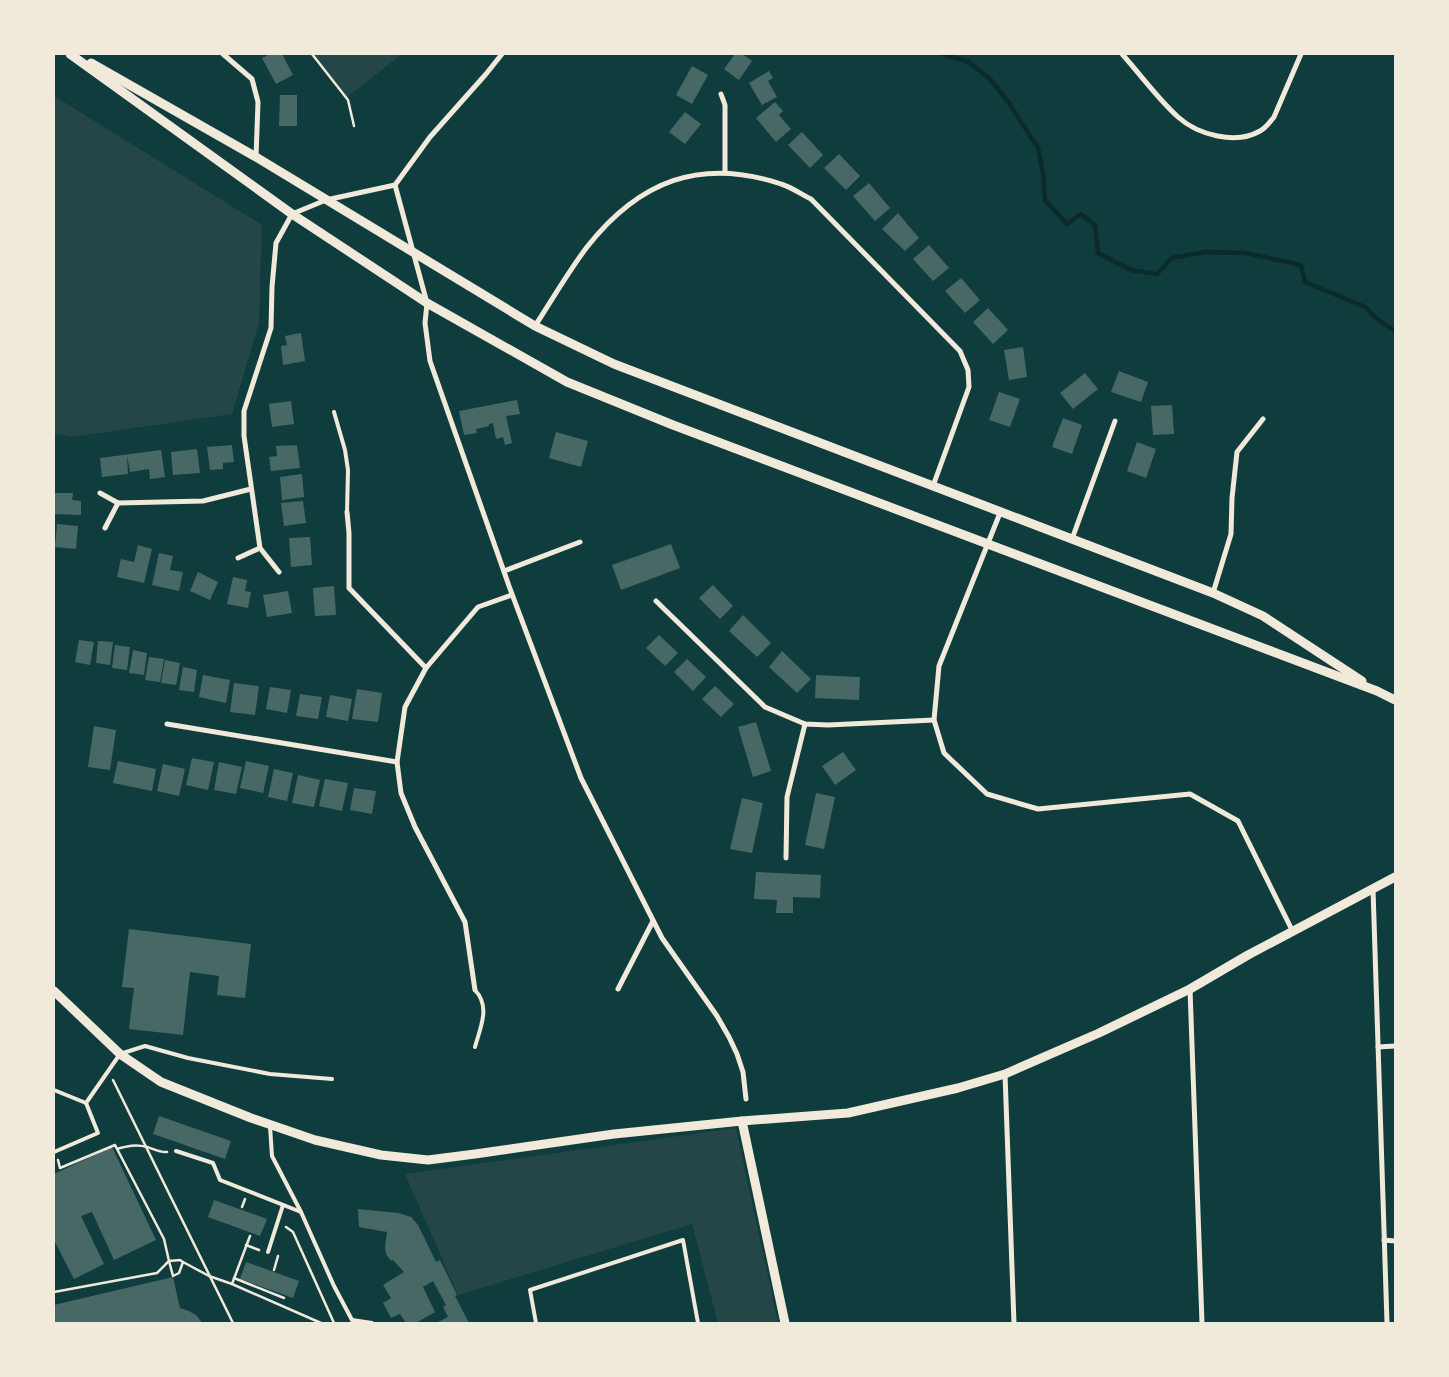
<svg xmlns="http://www.w3.org/2000/svg" width="1449" height="1377" viewBox="0 0 1449 1377" font-family="Cabin,sans-serif">
  <style>
    .green { fill: #244646 }
    .lines { fill: none; stroke-linecap: round; stroke-linejoin: round }
    .stream { stroke: #0a2a2b; stroke-width: 4.5 }
    .building { fill: #486865 }
    .path { stroke: #f1e9da; stroke-width: 2.5 }
    .service { stroke: #f1e9da; stroke-width: 4 }
    .minor { stroke: #f1e9da; stroke-width: 5 }
    .tertiary { stroke: #f1e9da; stroke-width: 9 }
  </style>
  <rect width="100%" height="100%" fill="#0f3d3e"/>
  <g class="green">
    <polygon points="314,54 402,54 347,97"/>
    <polygon points="54,96 262,225 259,323 232,414 72,437 54,434"/>
    <polygon points="736,1128 778,1323 718,1323 692,1224 458,1295 405,1174"/>
  </g>
  <g class="lines">
    <polyline class="stream" points="943,54 969,62 991,80 1009,103 1038,148 1043,174 1045,200 1067,224 1081,214 1095,225 1098,253 1131,270 1157,274 1172,258 1206,252 1245,253 1301,265 1305,282 1365,307 1377,319 1395,331"/>
  </g>
  <g class="building">
    <polygon points="270,54 282,54 293,75 276,84 262,58"/>
    <polygon points="735,54 742,54 752,61 739,80 724,69"/>
    <polygon points="692,66 708,75 692,104 676,95"/>
    <polygon points="769,71 773,78 768,81 777,97 762,105 749,83"/>
    <polygon points="280,95 297,95 297,126 279,126"/>
    <polygon points="775,102 783,111 779,115 791,129 776,142 756,118"/>
    <polygon points="685,112 701,124 685,144 669,132"/>
    <polygon points="802,132 823,155 810,168 788,145"/>
    <polygon points="839,154 860,176 846,190 824,168"/>
    <polygon points="869,183 890,208 875,221 853,196"/>
    <polygon points="898,213 919,238 905,251 882,229"/>
    <polygon points="929,245 949,268 933,281 913,259"/>
    <polygon points="961,278 980,300 965,313 945,291"/>
    <polygon points="988,308 1008,330 993,344 973,322"/>
    <polygon points="301,333 305,361 283,365 281,346 287,345 285,336"/>
    <polygon points="1023,347 1027,377 1009,380 1004,350"/>
    <polygon points="1119,371 1148,382 1141,402 1111,392"/>
    <polygon points="1085,373 1098,389 1073,409 1060,393"/>
    <polygon points="999,392 1020,399 1010,427 989,420"/>
    <polygon points="517,400 520,414 506,416 512,443 505,445 503,437 496,439 493,423 489,424 489,426 476,429 477,433 464,435 459,411"/>
    <polygon points="291,401 294,424 272,427 269,404"/>
    <polygon points="1172,405 1174,434 1153,435 1151,406"/>
    <polygon points="1063,418 1082,425 1072,454 1052,447"/>
    <polygon points="556,432 588,441 581,467 549,458"/>
    <polygon points="1137,442 1156,449 1146,478 1127,471"/>
    <polygon points="232,445 234,462 223,463 223,469 210,470 207,447"/>
    <polygon points="297,445 300,468 271,471 269,457 277,456 276,446"/>
    <polygon points="197,449 200,473 173,475 171,452"/>
    <polygon points="161,450 165,477 150,479 149,469 130,472 127,455 128,474 102,477 100,458"/>
    <polygon points="302,474 304,497 282,500 280,477"/>
    <polygon points="54,493 73,493 72,500 81,501 81,515 54,514"/>
    <polygon points="303,501 306,523 284,526 281,503"/>
    <polygon points="57,524 78,526 76,549 55,547"/>
    <polygon points="310,537 312,565 291,567 289,538"/>
    <polygon points="671,544 680,568 621,590 612,565"/>
    <polygon points="138,545 152,549 144,583 117,577 121,559 134,562"/>
    <polygon points="159,553 173,556 170,570 183,572 179,591 152,585"/>
    <polygon points="198,572 218,582 210,600 190,591"/>
    <polygon points="233,577 247,580 245,591 251,592 248,608 227,604"/>
    <polygon points="713,585 733,606 720,619 699,598"/>
    <polygon points="334,586 336,615 315,616 313,588"/>
    <polygon points="288,591 292,613 267,617 263,595"/>
    <polygon points="743,615 771,643 757,657 729,631"/>
    <polygon points="659,635 678,653 665,666 646,648"/>
    <polygon points="79,640 94,642 90,665 75,662"/>
    <polygon points="98,641 113,642 110,665 96,663"/>
    <polygon points="115,645 130,647 127,670 112,668"/>
    <polygon points="133,650 147,653 144,675 129,673"/>
    <polygon points="782,651 811,679 797,693 769,667"/>
    <polygon points="149,657 164,659 160,682 145,680"/>
    <polygon points="687,659 706,677 693,691 674,672"/>
    <polygon points="165,660 180,663 176,685 161,683"/>
    <polygon points="183,667 197,670 194,692 179,690"/>
    <polygon points="203,675 230,680 226,703 199,697"/>
    <polygon points="816,675 860,677 859,700 815,698"/>
    <polygon points="234,683 259,686 255,715 230,712"/>
    <polygon points="715,686 734,704 721,717 702,699"/>
    <polygon points="270,687 291,690 287,713 266,709"/>
    <polygon points="357,689 382,693 378,722 352,719"/>
    <polygon points="300,694 322,697 318,719 296,716"/>
    <polygon points="330,695 352,699 348,721 326,717"/>
    <polygon points="756,722 771,771 753,777 738,727"/>
    <polygon points="94,726 116,730 110,770 88,767"/>
    <polygon points="843,752 856,770 835,785 822,766"/>
    <polygon points="192,758 214,762 208,790 186,785"/>
    <polygon points="118,761 156,769 152,791 113,783"/>
    <polygon points="246,761 269,766 263,793 240,788"/>
    <polygon points="219,762 242,767 236,794 214,790"/>
    <polygon points="163,764 185,769 179,796 157,791"/>
    <polygon points="274,769 293,773 287,801 268,797"/>
    <polygon points="298,775 320,780 314,807 292,803"/>
    <polygon points="325,779 348,783 342,811 319,806"/>
    <polygon points="354,788 376,791 372,814 350,810"/>
    <polygon points="816,793 835,797 824,849 805,845"/>
    <polygon points="742,798 763,803 752,853 730,849"/>
    <polygon points="756,872 821,875 820,898 793,897 793,913 776,913 777,900 754,899"/>
    <polygon points="129,929 251,944 245,998 217,995 219,976 190,972 183,1035 129,1029 134,988 122,987"/>
    <polygon points="159,1116 231,1141 225,1159 153,1134"/>
    <polygon points="112,1147 156,1240 114,1260 92,1212 81,1216 104,1264 74,1279 54,1240 54,1174"/>
    <polygon points="214,1200 267,1219 260,1236 208,1217"/>
    <polygon points="358,1209 398,1213 411,1217 418,1225 436,1262 440,1260 457,1295 455,1296 469,1323 436,1323 448,1317 443,1307 446,1305 433,1281 423,1287 435,1312 416,1323 406,1323 400,1314 391,1318 383,1303 391,1298 383,1285 404,1272 393,1260 391,1261 386,1254 385,1247 387,1232 359,1227"/>
    <polygon points="246,1262 299,1281 293,1298 240,1279"/>
    <polygon points="173,1277 180,1308 189,1311 197,1316 202,1323 54,1323 54,1305"/>
  </g>
  <g class="lines">
    <g class="path">
      <polyline points="312,54 348,100 354,126"/>
      <polyline points="113,1080 233,1323"/>
      <path d="M117,1149c10,-3 19,-5 30,-2 7,2 13,6 20,5"/>
      <polyline points="242,1207 245,1199"/>
      <polyline points="286,1227 293,1232 334,1323"/>
      <polyline points="246,1245 259,1250"/>
      <polyline points="183,1262 179,1273 173,1276 169,1261 180,1260 183,1262 209,1276 232,1284 321,1323"/>
      <polyline points="274,1270 278,1256"/>
      <polyline points="234,1278 284,1298"/>
      <polyline points="232,1284 250,1236"/>
      <polyline points="54,1292 157,1273 169,1261 164,1239 115,1145 60,1168 58,1160"/>
    </g>
    <g class="service">
      <polyline points="334,412 345,450 348,470 347,512"/>
      <path d="M475,1047c5,-19 16,-40 0,-57"/>
      <polyline points="54,1090 86,1103 120,1054 145,1046 188,1058 270,1074 332,1079"/>
      <polyline points="270,1126 272,1156 301,1212 334,1286 352,1320"/>
      <polyline points="176,1151 213,1163 220,1180 301,1212"/>
      <polyline points="54,1152 98,1133 86,1103"/>
      <polyline points="268,1252 283,1205"/>
      <polyline points="352,1320 372,1323"/>
      <polyline points="536,1323 530,1290 683,1240 698,1323"/>
    </g>
    <g class="minor">
      <polyline points="223,54 252,79 258,102 256,157"/>
      <path d="M1122,54c18,20 36,45 56,63 20,18 58,28 82,14 6,-3 10,-9 14,-14l27,-63"/>
      <polyline points="721,94 725,105 725,172"/>
      <polyline points="395,185 427,303 425,323 430,361 509,586 581,778 662,938 717,1016 729,1037 737,1054 743,1072 746,1099"/>
      <path d="M535,326c17,-26 33,-54 52,-79 52,-66 113,-90 194,-63 10,3 20,10 30,15l149,152 8,19 1,17 -36,99"/>
      <polyline points="100,493 118,503"/>
      <polyline points="347,512 349,533 349,588 426,668"/>
      <polyline points="1000,513 939,666 934,720 944,753 987,794 1038,809 1190,794 1238,821 1293,932"/>
      <polyline points="105,528 118,503 203,501 251,489"/>
      <polyline points="1072,539 1115,421"/>
      <polyline points="238,558 260,548"/>
      <polyline points="504,571 580,542"/>
      <polyline points="279,572 260,548 244,436 244,411 271,328 272,287 276,243 292,214 326,200 395,185 430,137 486,74 502,54"/>
      <polyline points="1213,593 1231,534 1232,498 1237,452 1263,419"/>
      <polyline points="656,601 765,707 805,724 828,725 934,720"/>
      <polyline points="167,724 397,762"/>
      <polyline points="786,858 787,797 805,724"/>
      <polyline points="1373,889 1387,1323"/>
      <polyline points="618,989 653,921"/>
      <polyline points="1190,989 1202,1323"/>
      <polyline points="475,990 465,922 415,827 401,793 397,762 405,707 426,668 478,607 512,595"/>
      <polyline points="1378,1047 1395,1046"/>
      <polyline points="1005,1074 1014,1323"/>
      <polyline points="1384,1240 1395,1241"/>
    </g>
    <g class="tertiary">
      <polyline points="70,54 292,214 427,303 567,382 673,425 1377,691 1395,700"/>
      <polyline points="91,63 256,157 535,326 614,364 1213,593 1263,616 1362,681"/>
      <polyline points="54,991 120,1054 161,1082 251,1118 315,1140 381,1155 428,1160 475,1154 614,1134 742,1121 848,1113 958,1088 1005,1074 1099,1033 1190,989 1248,955 1395,877"/>
      <polyline points="742,1121 785,1323"/>
    </g>
  </g>
  <rect width="1449" height="1377" fill="none" stroke="#f1e9da" stroke-width="110"/>
</svg>
